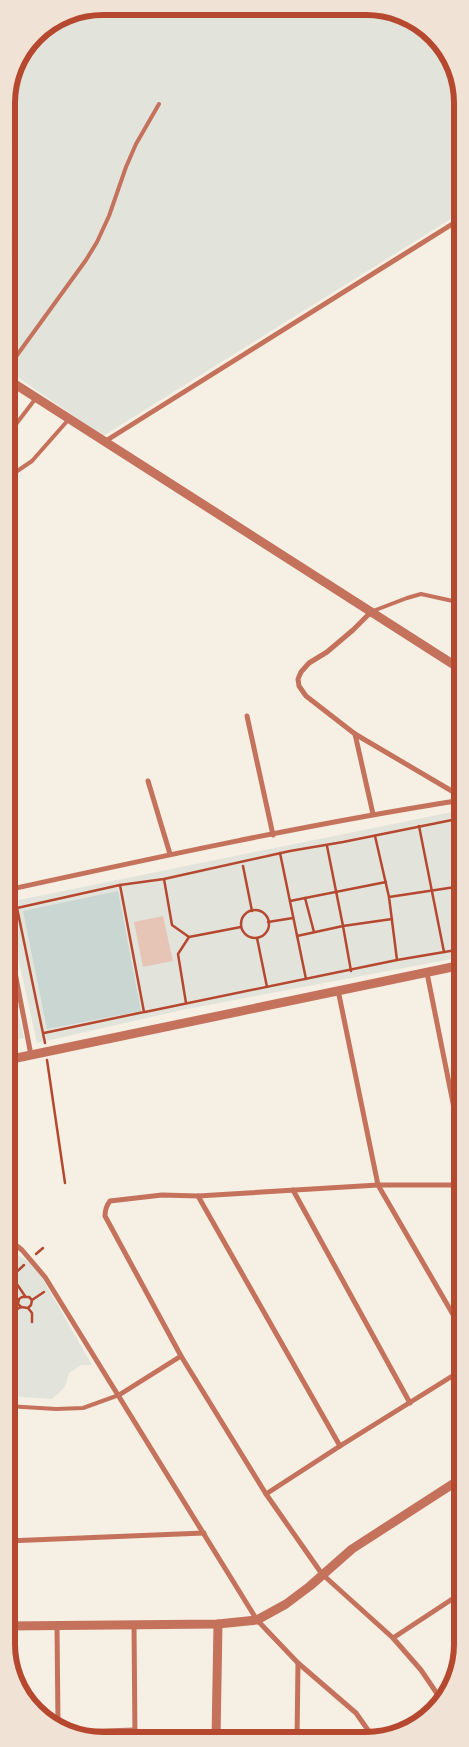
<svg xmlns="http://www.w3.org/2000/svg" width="469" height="1747" viewBox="0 0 469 1747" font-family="Mulish,sans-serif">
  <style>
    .green { fill: #e2e4dc }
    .water { fill: #c9d6d2 }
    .building { fill: #e6c5b7 }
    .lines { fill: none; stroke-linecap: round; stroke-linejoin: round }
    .path { stroke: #b5482f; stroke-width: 2.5 }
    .service { stroke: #c5725c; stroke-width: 4 }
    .minor { stroke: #c5725c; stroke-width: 5 }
    .tertiary { stroke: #c5725c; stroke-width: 9 }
    .rim { fill: none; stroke: #b5482f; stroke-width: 6 }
  </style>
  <rect width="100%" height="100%" fill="#f6efe4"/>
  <g class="green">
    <polygon points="103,6 385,8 439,39 462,90 462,212 103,436 7,370 6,97 35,34 66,13"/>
    <polygon points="462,810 462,957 182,1010 37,1043 7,908 14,901"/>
    <polygon points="7,968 24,1038 7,1042"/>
    <polygon points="7,1248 36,1267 92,1365 81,1365 69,1373 65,1387 52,1399 7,1396"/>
  </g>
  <polygon class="water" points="118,891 141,1011 47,1029 23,911"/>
  <g class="building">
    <polygon points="163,916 173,961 143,967 134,922"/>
    <polygon points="7,1248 17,1255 7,1268"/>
  </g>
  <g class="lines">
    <g class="path">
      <polyline points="419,826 444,952"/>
      <polyline points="375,836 389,897"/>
      <polyline points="280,853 306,979"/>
      <polyline points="243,866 252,911"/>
      <polyline points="164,879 172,925 189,937 241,927"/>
      <polyline points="120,885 164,879 290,851 343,842 462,818"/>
      <polyline points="11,897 17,908 45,1043"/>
      <polyline points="305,898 314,932"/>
      <polyline points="290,901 386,882"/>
      <polyline points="17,908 120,885 144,1012 44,1033"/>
      <circle cx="255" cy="924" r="14"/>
      <polyline points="268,922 293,918"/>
      <polyline points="297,936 343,926 327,846"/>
      <polyline points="257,938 267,987"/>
      <polyline points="397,960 389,897 462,886"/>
      <polyline points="351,971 343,926 392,919"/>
      <polyline points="186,1003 178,954 189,937"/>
      <polyline points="145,1012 397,960 462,949"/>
      <polyline points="47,1060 65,1183"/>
      <polyline points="36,1254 43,1248"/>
      <polyline points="12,1277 25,1296"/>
      <polyline points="7,1281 24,1265"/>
      <polyline points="21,1307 18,1304 19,1299 22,1297 29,1297 32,1300"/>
      <polyline points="28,1308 32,1313 32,1322"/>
      <polyline points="7,1315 21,1307 28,1308 31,1305 32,1300 44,1292"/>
    </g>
    <g class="service">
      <polyline points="7,369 86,260 97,242 109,216 126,167 136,144 159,104"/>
      <polyline points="7,436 36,398"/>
      <polyline points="7,478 32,461 69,419"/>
      <polyline points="373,611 407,598 421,594 462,603"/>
      <polyline points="7,1406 56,1409 83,1408 119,1395"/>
    </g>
    <g class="minor">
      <polyline points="104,442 462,218"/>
      <polyline points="371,612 353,630 327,652 309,663 301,672 298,679 299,686 306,696 355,734 462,797"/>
      <polyline points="247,716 273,835"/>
      <polyline points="355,734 373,814"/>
      <polyline points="148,781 170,854"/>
      <path d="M7,890c151,-33 302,-66 455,-90"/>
      <polyline points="7,931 31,1055"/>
      <polyline points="427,973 462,1148"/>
      <polyline points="338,990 378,1185 462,1330"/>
      <polyline points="293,1190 410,1403"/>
      <polyline points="198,1196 340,1446"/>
      <polyline points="7,1238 22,1250 45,1277 257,1620 298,1663 356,1713 375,1740"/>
      <polyline points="119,1395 181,1356"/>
      <polyline points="266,1494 340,1446 462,1370"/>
      <polyline points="7,1541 204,1533"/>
      <polyline points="134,1625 135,1739"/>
      <polyline points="57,1626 58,1724"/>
      <polyline points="393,1638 463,1592"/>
      <path d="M442,1701l-21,-31 -28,-32 -71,-64 -56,-80 -85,-138 -76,-140c0,-6 1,-10 5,-15l52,-6 36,1 180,-11h84"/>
      <polyline points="71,1732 135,1730"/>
      <polyline points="297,1740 298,1663"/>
    </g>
    <g class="tertiary">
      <polyline points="7,379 462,670"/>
      <polyline points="7,1060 462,965"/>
      <polyline points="7,1626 218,1624 257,1620 286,1604 310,1586 352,1549 462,1478"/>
      <polyline points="216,1739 218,1624"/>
    </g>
  </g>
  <path d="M0 0H469V1747H0ZM103 15H366A88 88 0 0 1 454 103V1644A88 88 0 0 1 366 1732H103A88 88 0 0 1 15 1644V103A88 88 0 0 1 103 15Z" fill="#f1e2d6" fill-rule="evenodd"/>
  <path class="rim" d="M103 15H366A88 88 0 0 1 454 103V1644A88 88 0 0 1 366 1732H103A88 88 0 0 1 15 1644V103A88 88 0 0 1 103 15Z"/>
</svg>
